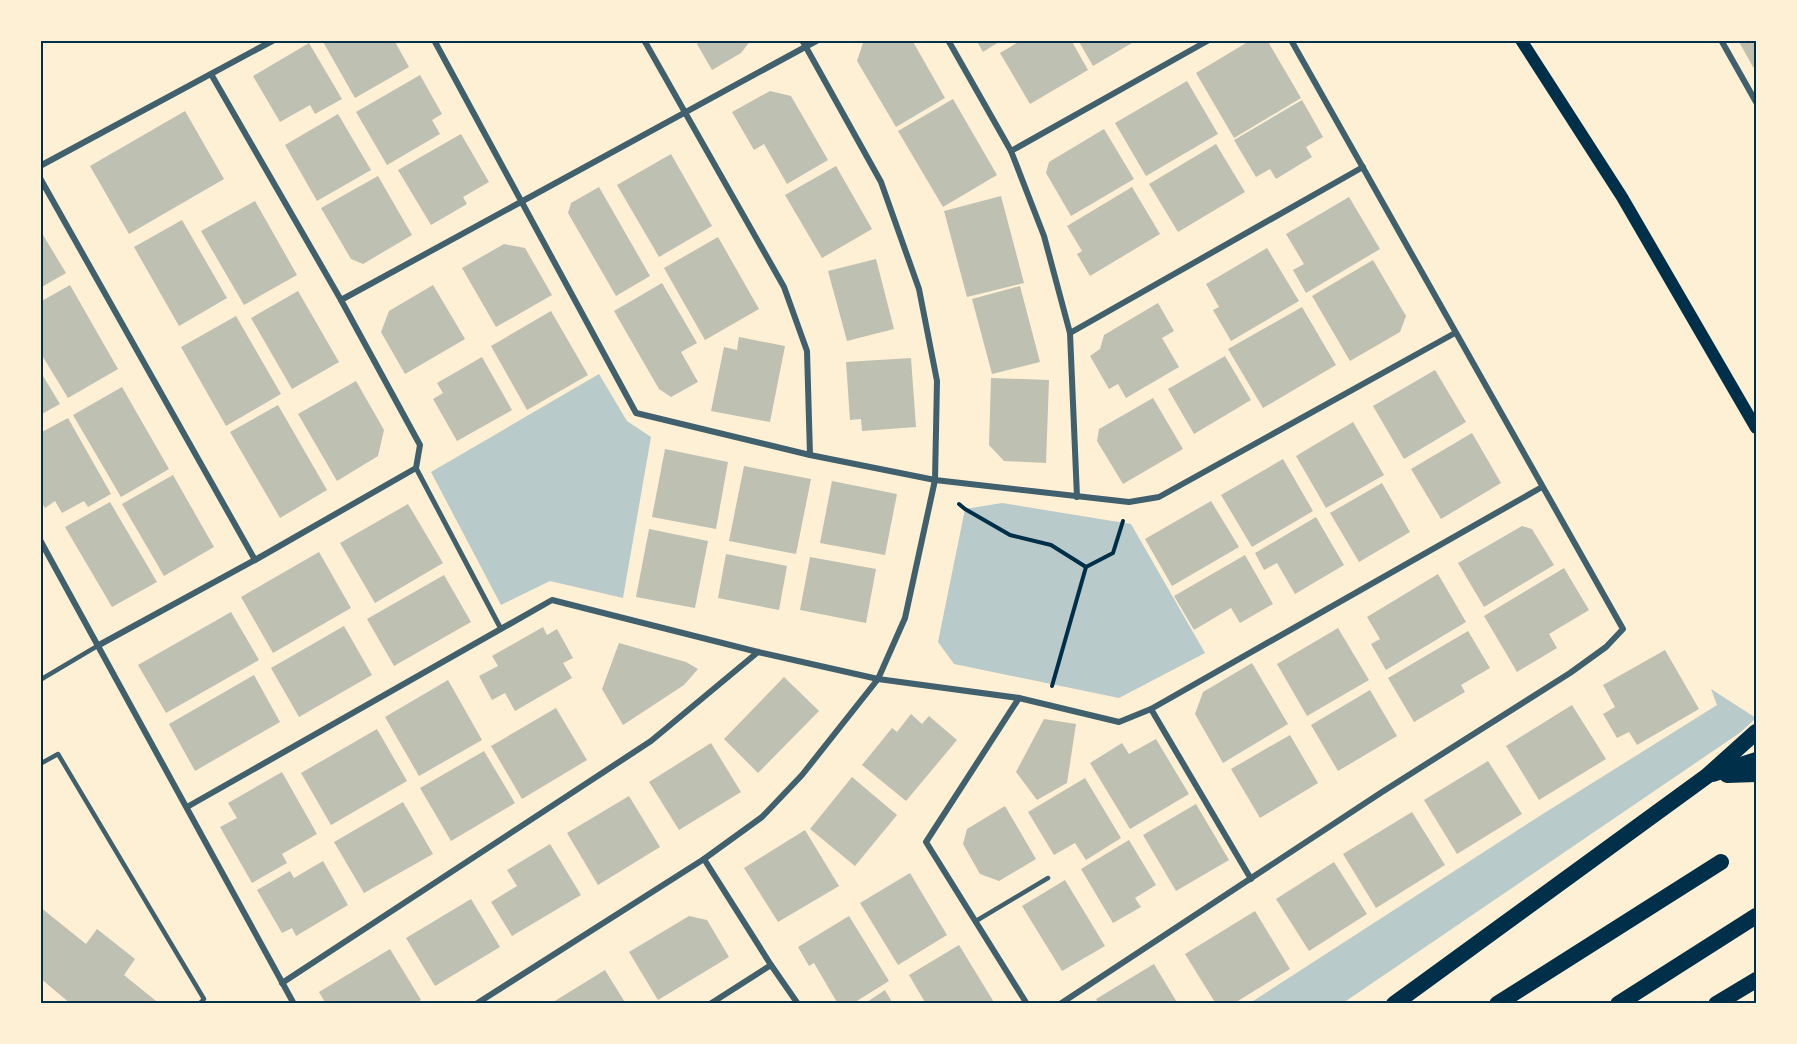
<svg xmlns="http://www.w3.org/2000/svg" width="1797" height="1044" viewBox="0 0 1797 1044" font-family="Commissioner,sans-serif">
  <style>
    .green { fill: #b9caca }
    .building { fill: #bec0b2 }
    .lines { fill: none; stroke-linecap: round; stroke-linejoin: round }
    .path { stroke: #003049; stroke-width: 4 }
    .service { stroke: #3f606c; stroke-width: 4.5 }
    .pedestrian { stroke: #3f606c; stroke-width: 5 }
    .minor { stroke: #3f606c; stroke-width: 6 }
    .secondary { stroke: #003049; stroke-width: 12 }
    .trunk { stroke: #003049; stroke-width: 16 }
    .neatline { fill: none; stroke: #003049; stroke-width: 2 }
  </style>
  <rect width="100%" height="100%" fill="#fdf0d5"/>
  <g class="green">
    <polygon points="599,374 627,421 651,437 623,598 550,581 501,605 431,472"/>
    <polygon points="1002,503 1131,524 1205,653 1119,698 954,664 938,642 965,509"/>
    <polygon points="1711,689 1756,718 1741,732 1343,1003 1250,1003 1538,817 1717,705"/>
  </g>
  <g class="building">
    <polygon points="322,40 394,40 409,67 355,98"/>
    <polygon points="702,40 751,40 741,53 712,70 697,44"/>
    <polygon points="864,40 912,40 945,98 896,127 857,61"/>
    <polygon points="976,40 1002,40 983,52"/>
    <polygon points="1022,40 1071,40 1088,70 1030,104 1000,53"/>
    <polygon points="1078,40 1137,40 1093,66"/>
    <polygon points="1251,40 1267,40 1301,98 1234,138 1196,73"/>
    <polygon points="1738,40 1756,40 1756,68 1753,67"/>
    <polygon points="309,43 342,99 315,114 310,105 280,122 253,76"/>
    <polygon points="420,75 442,114 432,120 440,134 387,165 356,112"/>
    <polygon points="1187,81 1218,134 1146,176 1115,123"/>
    <polygon points="770,91 791,96 828,160 787,184 764,144 754,150 732,112"/>
    <polygon points="953,99 997,175 943,207 898,131"/>
    <polygon points="1302,100 1323,137 1306,147 1312,157 1276,179 1270,169 1256,177 1234,140"/>
    <polygon points="185,111 224,179 129,234 90,166"/>
    <polygon points="338,114 371,170 317,201 285,145"/>
    <polygon points="1104,129 1134,179 1071,216 1046,173 1049,162"/>
    <polygon points="461,134 489,182 463,197 467,204 431,225 398,170"/>
    <polygon points="1216,144 1245,192 1178,232 1149,184"/>
    <polygon points="671,154 712,226 659,257 617,185"/>
    <polygon points="836,166 872,229 822,258 785,195"/>
    <polygon points="378,176 412,235 363,264 351,259 321,208"/>
    <polygon points="599,187 650,276 616,296 568,213 571,203"/>
    <polygon points="1132,187 1160,234 1090,276 1077,254 1082,251 1067,226"/>
    <polygon points="1001,196 1024,283 967,297 944,211"/>
    <polygon points="1349,197 1380,249 1306,293 1293,270 1304,264 1286,234"/>
    <polygon points="255,201 297,275 244,305 201,231"/>
    <polygon points="182,220 227,298 179,326 134,247"/>
    <polygon points="40,230 66,273 40,288"/>
    <polygon points="718,237 759,309 705,340 664,268"/>
    <polygon points="504,244 525,248 552,295 496,327 462,268"/>
    <polygon points="1267,248 1299,301 1231,341 1213,310 1219,307 1206,284"/>
    <polygon points="876,259 894,329 847,341 828,271"/>
    <polygon points="1373,260 1406,316 1400,332 1350,361 1312,296"/>
    <polygon points="662,283 697,343 681,352 698,382 671,397 659,389 614,311"/>
    <polygon points="70,285 118,369 68,398 40,352 40,302"/>
    <polygon points="433,285 465,339 405,374 381,332 389,311"/>
    <polygon points="1020,286 1040,362 992,374 972,299"/>
    <polygon points="298,291 339,362 292,389 251,318"/>
    <polygon points="1158,303 1174,331 1162,338 1179,367 1126,398 1118,384 1109,389 1090,356 1100,349 1104,335"/>
    <polygon points="1302,307 1336,365 1263,408 1228,349"/>
    <polygon points="551,311 588,375 527,410 491,346"/>
    <polygon points="236,316 281,394 226,426 181,347"/>
    <polygon points="739,337 785,346 770,422 711,411 724,347 737,350"/>
    <polygon points="1225,356 1251,400 1194,434 1168,389"/>
    <polygon points="482,357 512,410 457,441 433,399 443,393 437,383"/>
    <polygon points="911,358 916,427 862,431 861,419 850,420 846,362"/>
    <polygon points="1435,370 1466,422 1404,459 1373,406"/>
    <polygon points="40,371 60,404 40,415"/>
    <polygon points="991,378 1049,380 1046,463 1004,461 989,445"/>
    <polygon points="356,381 384,430 378,456 337,481 298,414"/>
    <polygon points="122,387 169,469 121,497 73,415"/>
    <polygon points="1153,398 1183,449 1123,484 1097,441 1099,429"/>
    <polygon points="278,405 327,490 280,518 230,432"/>
    <polygon points="68,418 111,494 88,507 84,501 62,513 55,501 45,508 40,500 40,433"/>
    <polygon points="1353,422 1384,475 1326,508 1296,456"/>
    <polygon points="1472,433 1501,483 1441,519 1411,469"/>
    <polygon points="665,449 728,462 716,529 652,517"/>
    <polygon points="1283,459 1313,511 1252,547 1221,495"/>
    <polygon points="744,466 811,479 796,554 729,541"/>
    <polygon points="173,475 214,547 164,576 122,504"/>
    <polygon points="832,481 897,494 885,555 820,543"/>
    <polygon points="1382,483 1410,532 1359,562 1330,513"/>
    <polygon points="1211,501 1239,547 1172,586 1145,539"/>
    <polygon points="110,502 157,582 112,607 65,527"/>
    <polygon points="408,504 443,563 375,603 340,543"/>
    <polygon points="1316,517 1344,565 1295,594 1277,563 1264,570 1255,553"/>
    <polygon points="1522,526 1532,529 1554,565 1484,607 1458,563"/>
    <polygon points="649,529 708,541 695,608 636,597"/>
    <polygon points="319,552 351,608 273,653 241,597"/>
    <polygon points="726,554 787,566 779,610 718,598"/>
    <polygon points="1245,555 1273,604 1240,623 1231,608 1194,630 1174,596"/>
    <polygon points="810,557 876,569 866,623 800,610"/>
    <polygon points="1564,568 1589,610 1549,634 1557,648 1517,672 1484,616"/>
    <polygon points="1438,574 1466,622 1386,670 1371,644 1380,639 1367,617"/>
    <polygon points="444,575 471,622 394,666 367,619"/>
    <polygon points="231,612 259,660 166,713 138,665"/>
    <polygon points="344,626 372,675 299,717 271,668"/>
    <polygon points="543,627 547,635 557,629 573,658 563,663 572,678 515,711 505,693 492,700 479,676 498,666 492,656"/>
    <polygon points="1338,628 1369,680 1307,716 1277,664"/>
    <polygon points="1468,631 1490,668 1461,685 1465,692 1414,722 1388,678"/>
    <polygon points="619,643 686,662 698,669 684,685 623,725 602,689"/>
    <polygon points="1665,650 1699,709 1637,745 1629,732 1617,738 1603,714 1615,707 1603,685"/>
    <polygon points="1252,663 1288,724 1223,763 1195,714 1203,692"/>
    <polygon points="254,675 280,722 195,771 169,724"/>
    <polygon points="784,677 819,711 758,773 724,739"/>
    <polygon points="448,680 482,740 419,776 385,717"/>
    <polygon points="1370,690 1397,736 1338,771 1311,725"/>
    <polygon points="1572,705 1606,759 1539,800 1506,746"/>
    <polygon points="556,708 587,760 522,799 491,746"/>
    <polygon points="911,714 922,724 929,716 957,740 906,801 862,765 892,728 897,732"/>
    <polygon points="1044,719 1076,724 1067,783 1037,800 1016,772"/>
    <polygon points="377,729 407,781 331,825 301,773"/>
    <polygon points="1290,735 1318,783 1260,818 1231,769"/>
    <polygon points="1156,739 1189,794 1130,829 1090,763 1122,743 1129,754"/>
    <polygon points="711,743 741,792 679,830 649,782"/>
    <polygon points="484,751 515,803 451,841 420,788"/>
    <polygon points="1488,761 1522,814 1457,854 1424,800"/>
    <polygon points="282,772 317,834 282,854 287,863 252,883 220,827 237,818 228,803"/>
    <polygon points="852,777 897,815 855,866 810,829"/>
    <polygon points="1085,778 1121,838 1086,860 1075,843 1054,855 1028,812"/>
    <polygon points="629,796 660,847 598,885 567,833"/>
    <polygon points="403,802 433,854 364,893 334,842"/>
    <polygon points="1196,804 1229,860 1176,891 1143,835"/>
    <polygon points="1005,806 1036,859 999,881 980,874 963,844 967,829"/>
    <polygon points="1412,812 1445,865 1376,908 1343,854"/>
    <polygon points="805,830 839,886 778,922 744,868"/>
    <polygon points="1129,840 1156,885 1135,898 1141,907 1113,923 1081,869"/>
    <polygon points="550,844 581,895 512,936 491,902 517,886 507,870"/>
    <polygon points="323,861 348,905 296,936 292,928 282,933 257,890 290,871 294,878"/>
    <polygon points="1334,862 1367,914 1309,951 1276,899"/>
    <polygon points="910,873 947,935 898,965 860,903"/>
    <polygon points="1065,880 1105,946 1062,971 1022,906"/>
    <polygon points="471,899 500,947 435,986 406,938"/>
    <polygon points="40,907 86,944 97,929 135,959 124,975 156,1001 154,1004 71,1004 40,978"/>
    <polygon points="1255,911 1290,969 1233,1004 1216,1004 1185,954"/>
    <polygon points="689,916 707,920 729,957 658,1000 629,952"/>
    <polygon points="849,916 889,981 852,1004 838,1004 814,963 809,966 798,947"/>
    <polygon points="959,945 995,1004 926,1004 909,975"/>
    <polygon points="390,949 421,1000 415,1004 326,1004 319,992"/>
    <polygon points="1154,964 1178,1004 1099,1004 1096,999"/>
    <polygon points="605,970 626,1004 550,1004"/>
    <polygon points="885,990 893,1004 864,1004"/>
  </g>
  <g class="lines">
    <g class="path">
      <polyline points="959,504 965,509 1010,535 1051,545 1086,567"/>
      <polyline points="1052,686 1086,567 1113,553 1123,521"/>
    </g>
    <g class="service">
      <polyline points="40,680 99,645"/>
      <polyline points="40,764 58,754 204,999 199,1004"/>
      <polyline points="976,921 1048,878"/>
    </g>
    <polyline class="pedestrian" points="416,468 501,629"/>
    <g class="minor">
      <polyline points="434,40 636,413 810,455 935,480 1129,502 1159,497 1455,333"/>
      <polyline points="644,40 784,287 807,351 810,455"/>
      <polyline points="948,40 1011,151 1044,236 1070,333 1077,497"/>
      <polyline points="1721,40 1756,102"/>
      <polyline points="211,74 341,300"/>
      <polyline points="1011,151 1209,40"/>
      <polyline points="40,166 274,40"/>
      <polyline points="40,178 255,560"/>
      <polyline points="1070,333 1363,167"/>
      <polyline points="40,540 294,1004"/>
      <polyline points="99,645 255,560 416,468 420,445 341,300 818,40"/>
      <polyline points="1019,698 926,842 1027,1004"/>
      <polyline points="1151,709 1251,879"/>
      <polyline points="187,807 552,600 758,652 878,679 1019,698 1119,722 1151,709 1542,487"/>
      <polyline points="704,859 771,965 798,1004"/>
      <polyline points="282,983 651,741 758,652"/>
      <polyline points="476,1004 704,859 762,817 802,775 878,679 905,618 935,480 937,381 919,289 881,182 802,40"/>
      <polyline points="710,1004 771,965"/>
      <polyline points="1060,1004 1382,792 1570,673 1606,647 1623,629 1291,40"/>
    </g>
    <polyline class="secondary" points="1521,40 1622,197 1756,428"/>
    <g class="trunk">
      <polyline points="1713,774 1756,760"/>
      <polyline points="1727,775 1756,774"/>
      <polyline points="1394,1004 1707,776 1756,732"/>
      <polyline points="1497,1004 1721,862"/>
      <polyline points="1618,1004 1756,916"/>
      <polyline points="1716,1004 1756,980"/>
    </g>
  </g>
  <rect width="1797" height="1044" fill="none" stroke="#fdf0d5" stroke-width="84"/>
  <rect x="42" y="42" width="1713" height="960" class="neatline"/>
</svg>
